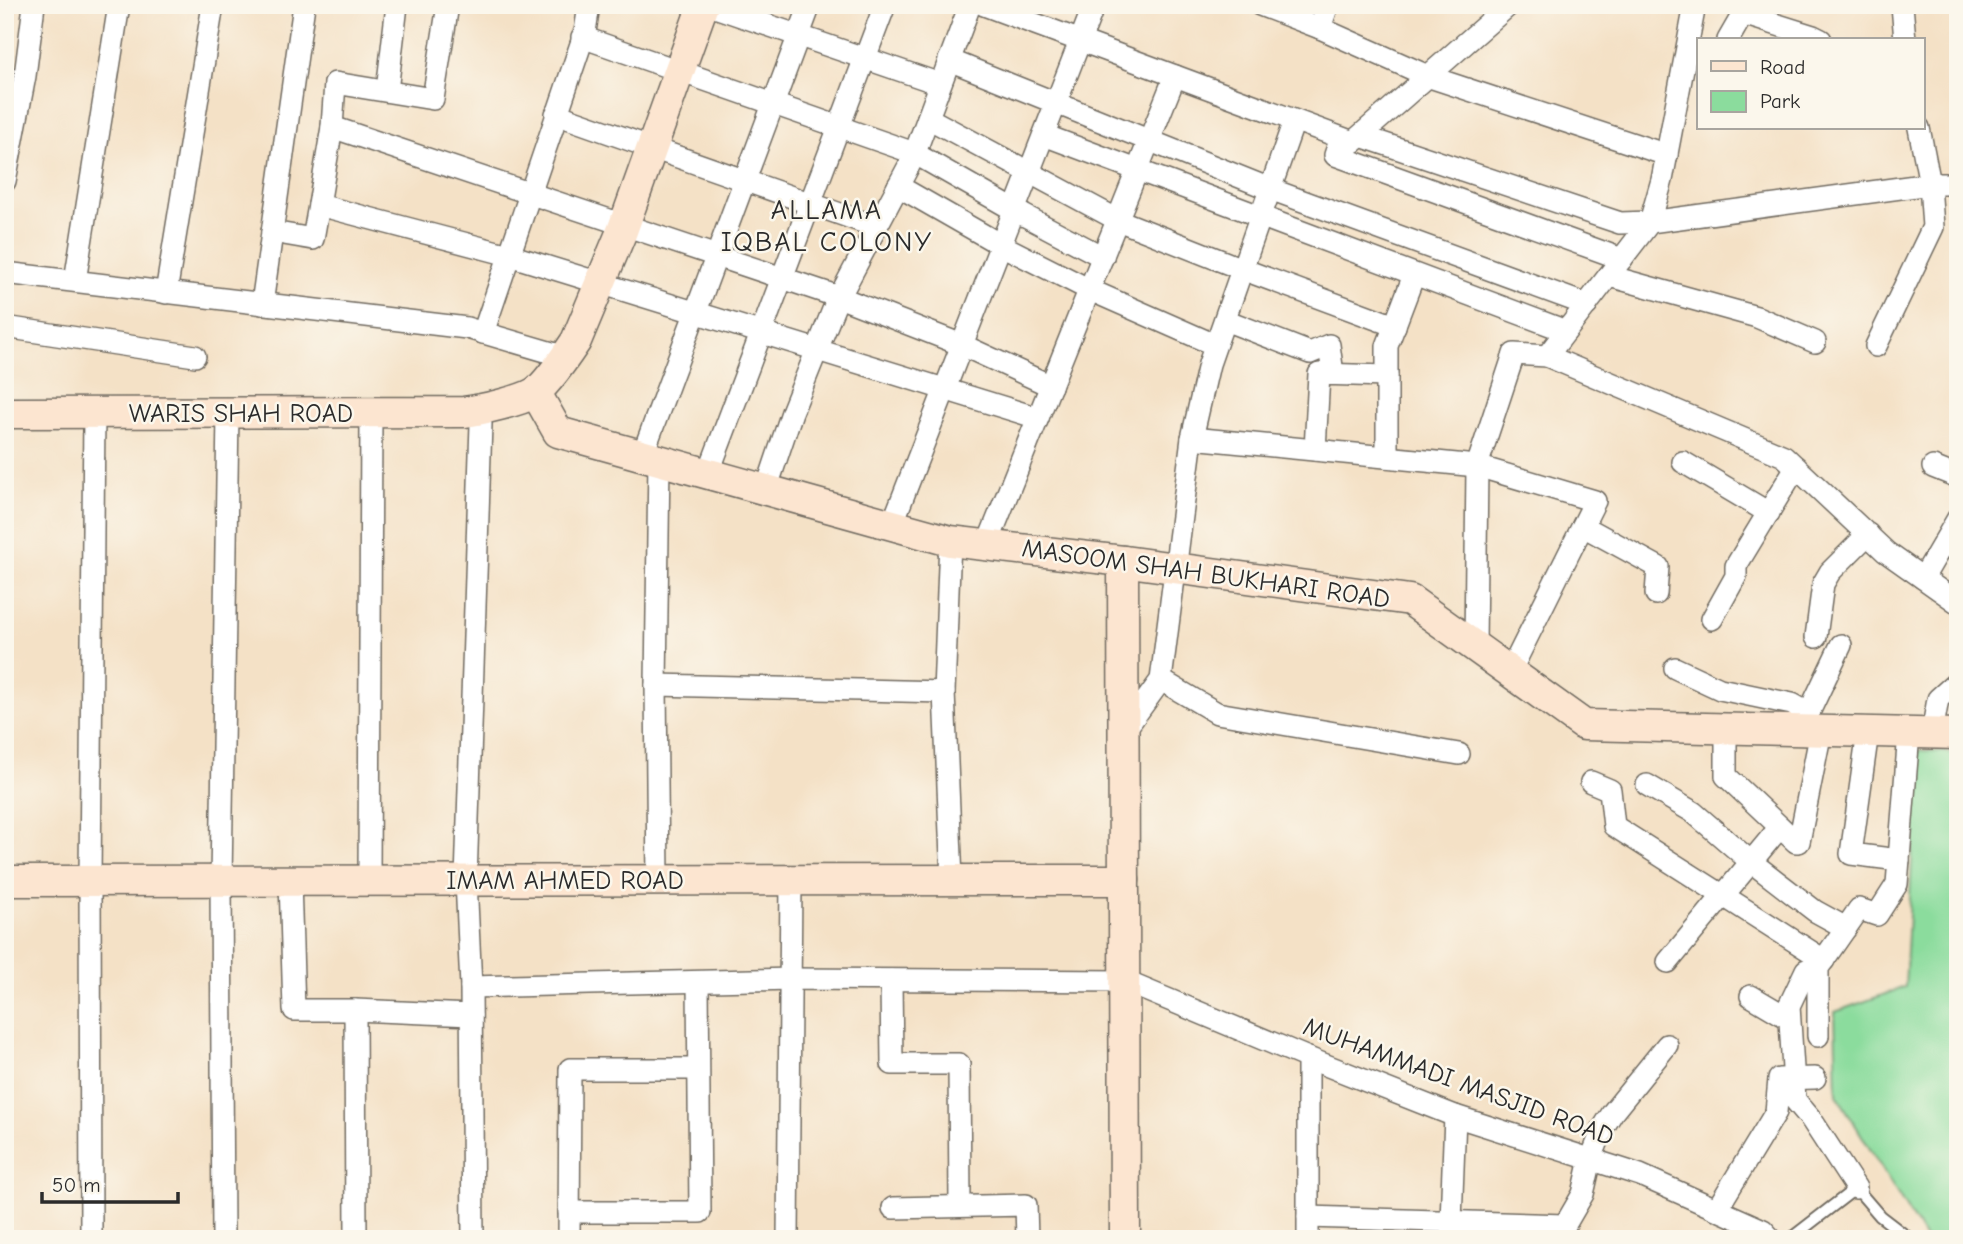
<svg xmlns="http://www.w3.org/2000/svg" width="1963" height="1244" viewBox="0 0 1963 1244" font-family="'Comic Neue',sans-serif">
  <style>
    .green { fill: #8bdc9d; stroke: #5b8464; stroke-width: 2 }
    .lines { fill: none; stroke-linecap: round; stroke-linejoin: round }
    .lane-casing { stroke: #716b61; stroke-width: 14 }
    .street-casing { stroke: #716b61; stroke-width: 24 }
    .secondary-casing { stroke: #716b61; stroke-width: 33 }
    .lane { stroke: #fff; stroke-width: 10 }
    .street { stroke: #fff; stroke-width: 21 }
    .secondary { stroke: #fce5d0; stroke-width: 30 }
    .labels { text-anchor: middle; stroke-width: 5; stroke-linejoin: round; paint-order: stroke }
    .street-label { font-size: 26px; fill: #2b2b2b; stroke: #fbf7ec }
    .neighbourhood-label { font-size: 28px; letter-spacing: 2px; fill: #2b2b2b; stroke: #fbf7ec }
  </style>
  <rect width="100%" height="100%" fill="#fbf7ec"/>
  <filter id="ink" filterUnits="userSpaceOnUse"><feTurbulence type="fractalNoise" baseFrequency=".0143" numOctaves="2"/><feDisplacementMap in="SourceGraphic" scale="14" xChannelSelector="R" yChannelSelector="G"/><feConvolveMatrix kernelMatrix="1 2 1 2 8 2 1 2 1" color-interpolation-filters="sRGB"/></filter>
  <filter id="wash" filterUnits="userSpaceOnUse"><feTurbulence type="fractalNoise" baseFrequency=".00686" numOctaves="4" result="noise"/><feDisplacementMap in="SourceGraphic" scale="28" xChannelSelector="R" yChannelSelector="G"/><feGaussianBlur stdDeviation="1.57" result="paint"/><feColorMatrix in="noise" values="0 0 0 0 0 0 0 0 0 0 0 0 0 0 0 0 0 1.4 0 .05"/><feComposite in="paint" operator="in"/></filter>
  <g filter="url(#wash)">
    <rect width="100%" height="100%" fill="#f4e1c6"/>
    <polygon class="green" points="1918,750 1958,753 1958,1239 1925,1239 1837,1095 1835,1012 1905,987"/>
  </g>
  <g filter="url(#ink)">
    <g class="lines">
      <defs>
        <polyline id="lane" points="1790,1239 1856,1188 1880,1216 1910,1239"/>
        <g id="street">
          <polyline points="709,5 940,84"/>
          <polyline points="984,5 1353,142 1509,5"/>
          <polyline points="1260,5 1320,28 1430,77 1667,155"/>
          <polyline points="1902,5 1905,40"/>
          <polyline points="1320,28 1328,5"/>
          <polyline points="582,37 914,153 1014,210 1103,257"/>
          <polyline points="1728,40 1743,14 1813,36 1821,40"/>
          <polyline points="949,60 1270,189 1587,305"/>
          <polyline points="387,91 397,5"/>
          <polyline points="556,114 877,227"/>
          <polyline points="928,118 1118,220 1242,269 1395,326"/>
          <polyline points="332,127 839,297 962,345 1051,386"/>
          <polyline points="1044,135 1566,331"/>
          <polyline points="1361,136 1620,223 1650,222 1930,184 1958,184"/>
          <polyline points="1341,138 1335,155 1622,259"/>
          <polyline points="5,181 25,76 34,5"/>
          <polyline points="898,186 1001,245 1090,290 1215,345"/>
          <polyline points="319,205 332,127 335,83 433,99 448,5"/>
          <polyline points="272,232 313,239 319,205 509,255 1038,418"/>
          <polyline points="5,273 467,328 566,357"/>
          <polyline points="1609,276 1757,317 1815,342"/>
          <polyline points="75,281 119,5"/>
          <polyline points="166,293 213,5"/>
          <polyline points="262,304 304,5"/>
          <polyline points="1225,320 1310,353 1329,345 1333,374"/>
          <polyline points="5,327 195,356"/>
          <polyline points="483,333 585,32 589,5"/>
          <polyline points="1876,346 1933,227 1930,184 1919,128"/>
          <polyline points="1547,356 1784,456 1886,552 1958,603"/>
          <polyline points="1192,438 1477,466 1595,501 1510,672"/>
          <polyline points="1315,450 1319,374 1387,376"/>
          <polyline points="642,456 810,5"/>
          <polyline points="1387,457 1387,346 1414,275"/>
          <polyline points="1683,462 1769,513"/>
          <polyline points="1933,467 1958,477"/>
          <polyline points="708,474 885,5"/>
          <polyline points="766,490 792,412 835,305 913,158 970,5"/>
          <polyline points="892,525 1094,5"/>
          <polyline points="1583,526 1658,567 1656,594"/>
          <polyline points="950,541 944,692 952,880"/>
          <polyline points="987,545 1175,76"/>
          <polyline points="1923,578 1958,518"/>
          <polyline points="1712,619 1736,576 1736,566 1796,467"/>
          <polyline points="1816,637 1823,584 1830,572 1868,534"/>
          <polyline points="1475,647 1477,466 1514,354 1547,356 1650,222 1662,180 1695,5"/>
          <polyline points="1675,668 1720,689 1792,704 1808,713"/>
          <polyline points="1161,680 1217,713 1459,754"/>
          <polyline points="656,685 944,692"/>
          <polyline points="1803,725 1841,645"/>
          <polyline points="1726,729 1726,776 1796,842 1799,842 1821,731"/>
          <polyline points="1124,731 1161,680 1192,438 1209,364 1294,121"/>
          <polyline points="1868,732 1851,854 1899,860"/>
          <polyline points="1932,733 1938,699 1958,681"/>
          <polyline points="1591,782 1610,790 1614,826 1824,960"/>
          <polyline points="1647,785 1693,812 1750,861 1815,911 1846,928"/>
          <polyline points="658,880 656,685 659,460"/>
          <polyline points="290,881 294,1010 355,1010 471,1015"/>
          <polyline points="369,881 371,412"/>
          <polyline points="1668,962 1780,827"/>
          <polyline points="1818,968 1806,970 1789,1006 1795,1100 1811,1119 1856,1188"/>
          <polyline points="891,980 892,1064 959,1064 960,1206"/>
          <polyline points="471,987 791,979 1124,981 1308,1058 1455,1116 1640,1175 1763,1230 1771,1239"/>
          <polyline points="1751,996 1783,1015 1789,1006"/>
          <polyline points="355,1010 356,1239"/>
          <polyline points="1818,1036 1818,968 1859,909 1877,915 1897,884 1909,733"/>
          <polyline points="1308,1058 1308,1239"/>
          <polyline points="893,1208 1026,1205 1027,1239"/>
          <polyline points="1717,1209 1776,1112 1779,1079 1815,1078"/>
          <polyline points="569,1212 700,1212 698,982"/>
          <polyline points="1308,1217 1565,1225 1583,1194 1591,1159 1603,1128 1613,1112 1667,1045"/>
          <polyline points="1451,1221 1455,1116"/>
          <polyline points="91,1239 90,881 94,413"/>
          <polyline points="223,1239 221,881 228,413"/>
          <polyline points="473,1239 471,987 466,880 481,424 478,411"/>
          <polyline points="569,1239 570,1069 698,1069"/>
          <polyline points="788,1239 791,880"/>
        </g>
        <g id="secondary">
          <polyline points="536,393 558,432 950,541 1123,561 1410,600 1584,725 1958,734"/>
          <path d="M5,413l459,-1c17,-2 56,-11 70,-19 12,-7 34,-40 42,-52l46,-110 81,-226"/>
          <polyline points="1123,561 1125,1239"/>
          <polyline points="5,881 1124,880"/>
        </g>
      </defs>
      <use href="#lane" class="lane-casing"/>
      <use href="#street" class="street-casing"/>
      <use href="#secondary" class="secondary-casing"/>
      <use href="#lane" class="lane"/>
      <use href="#street" class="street"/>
      <use href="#secondary" class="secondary"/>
    </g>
  </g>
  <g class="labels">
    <g class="street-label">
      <text x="241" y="422">WARIS SHAH ROAD</text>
      <text transform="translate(1206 573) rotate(8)" y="9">MASOOM SHAH BUKHARI ROAD</text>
      <text x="565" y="889">IMAM AHMED ROAD</text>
      <text transform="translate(1459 1081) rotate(20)" y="9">MUHAMMADI MASJID ROAD</text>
    </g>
    <g class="neighbourhood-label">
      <text x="827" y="219">ALLAMA<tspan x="827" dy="32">IQBAL COLONY</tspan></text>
    </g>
  </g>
  <rect width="1963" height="1244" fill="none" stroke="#fbf7ec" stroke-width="28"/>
  <rect x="1697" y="38" width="228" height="91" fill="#fbf7ec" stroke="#a8a59f" stroke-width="2"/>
  <rect x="1711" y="61" width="35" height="10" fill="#fce5d0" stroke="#a8a59f" stroke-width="2"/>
  <text x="1760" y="74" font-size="21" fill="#2b2b2b">Road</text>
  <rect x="1711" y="91" width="35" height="21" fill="#8bdc9d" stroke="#a8a59f" stroke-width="2"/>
  <text x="1760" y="108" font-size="21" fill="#2b2b2b">Park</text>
  <path d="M42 1192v10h136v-10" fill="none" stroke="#2b2b2b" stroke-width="3.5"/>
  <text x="52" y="1192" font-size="21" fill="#2b2b2b" stroke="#fbf7ec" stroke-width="5" paint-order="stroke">50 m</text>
</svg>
